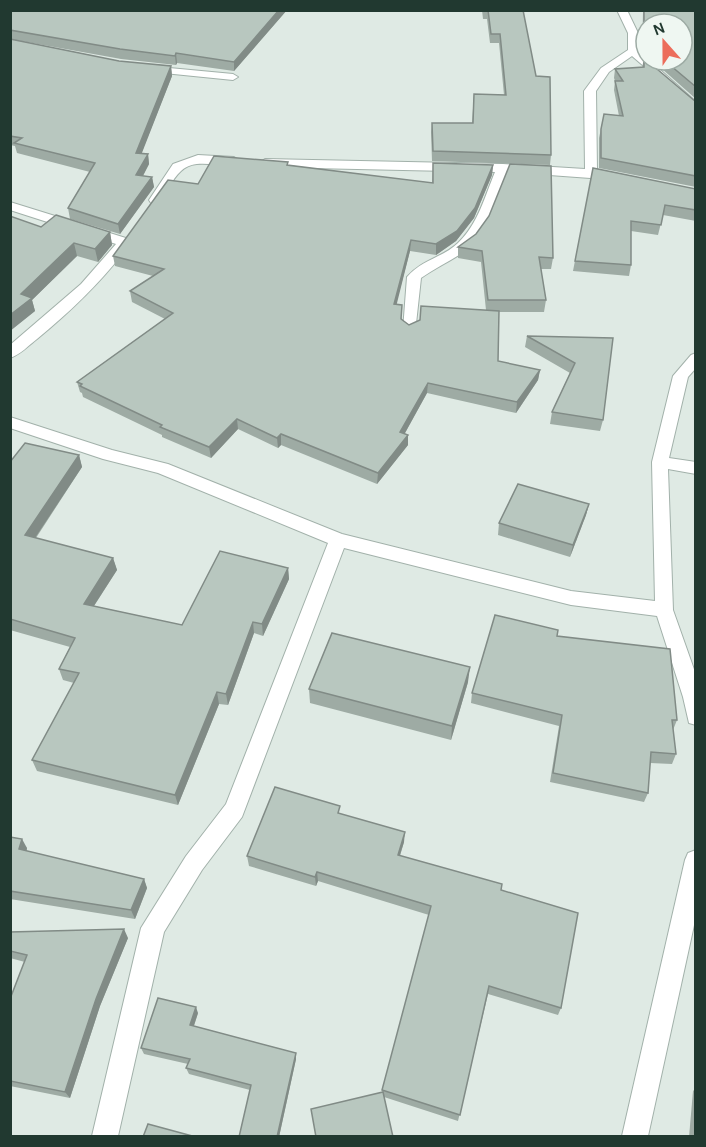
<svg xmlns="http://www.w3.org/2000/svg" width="706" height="1147" viewBox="0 0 706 1147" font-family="Karla,sans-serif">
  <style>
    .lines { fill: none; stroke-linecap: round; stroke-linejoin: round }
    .street-casing { stroke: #a2b1aa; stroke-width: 2 }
    .street { fill: #fff; fill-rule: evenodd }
    .wall { fill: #9eaba4 }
    .shaded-wall { fill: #818b86 }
    .building { fill: #b8c7bf; stroke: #818b86; stroke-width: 1.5 }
  </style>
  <rect width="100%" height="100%" fill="#dfeae4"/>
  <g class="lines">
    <defs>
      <g id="street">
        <path d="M617,10h10l11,23v17l8,10h3l47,42v9l-64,-55 -23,16 -13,19 1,80 21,3 2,3 -2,3 -110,-8c-11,26 -19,62 -43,79 -14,10 -30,17 -44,27l-6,55h-10l-2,-3 4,-53c14,-17 37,-20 51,-34 20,-19 27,-47 37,-71l-230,-5 -6,-4 6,-4 238,5 82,5 -1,-78 17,-23 27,-18v-17z"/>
        <polygon points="148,66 233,74 238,77 233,80 144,71 143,69"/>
        <path d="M198,155l36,2 6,4c-13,11 -43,-6 -59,10 -9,8 -15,22 -22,32h-8l-2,-3 24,-36z"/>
        <path d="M10,202l119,37 2,3c-26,37 -59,68 -94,97 -8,6 -17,16 -27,19v-13l71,-61 35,-40 -106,-34z"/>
        <polygon points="696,353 696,368 688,377 669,458 696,462 696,474 668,469 673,610 696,675 696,725 689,723 683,697 657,616 571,605 344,548 242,817 202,870 164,932 118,1136 92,1136 141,928 186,856 226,804 328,543 158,473 103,459 10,428 10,417 112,450 168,464 342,534 571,591 655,601 652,462 673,376 691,355"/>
        <polygon points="696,850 696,916 648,1136 622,1136 685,860 688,853"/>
      </g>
    </defs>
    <use href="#street" class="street-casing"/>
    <use href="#street" class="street"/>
  </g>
  <g class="wall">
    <polygon points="10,10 287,10 234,71 177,63 176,65 121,59 10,39"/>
    <polygon points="482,10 523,10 551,155 550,165 432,161 431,132 432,123 472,123 474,94 504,95 499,43 490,43 487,19 483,19"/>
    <polygon points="629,10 696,10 696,99 652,60 682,60 646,24 646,55 642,52 643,12 630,11"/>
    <polygon points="10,39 119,61 171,66 172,76 141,154 148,154 149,164 143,176 152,177 154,187 120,234 70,219 68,208 90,172 17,153 15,146 10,145"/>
    <polygon points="644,58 696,102 696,187 599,168 599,138 604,114 619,116 614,90 615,81 614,78 615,69 642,68"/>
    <polygon points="288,162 288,165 432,183 433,163 493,165 492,175 474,218 456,241 436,255 410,251 396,304 402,319 409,325 486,310 481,262 458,258 458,247 553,258 551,269 541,269 546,300 544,312 499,312 498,361 540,370 538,380 516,413 427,393 405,433 408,445 377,484 281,445 278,448 238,429 211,458 162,437 162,435 83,397 82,393 80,392 77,382 165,319 132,302 130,291 153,276 115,266 113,256 198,184"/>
    <polygon points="593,168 696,189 696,221 663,215 658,235 631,231 631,265 629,276 573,271"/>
    <polygon points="41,227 110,232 112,245 98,262 77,256 32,300 35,311 10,331"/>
    <polygon points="527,336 613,338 603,420 600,431 550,424 552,412 570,373 525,347"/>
    <polygon points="79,455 82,467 36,538 113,558 117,570 94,606 182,625 288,568 289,579 263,636 254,633 228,705 219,704 178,805 37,771 32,760 74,683 63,680 59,669 70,647 10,630 10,462"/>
    <polygon points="589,504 586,515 570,557 498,535 499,523"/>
    <polygon points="557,636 677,720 673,730 676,754 672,764 650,763 648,793 644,802 550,782 559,726 471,703 472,693"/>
    <polygon points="468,682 451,740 310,703 309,689"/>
    <polygon points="341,814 404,842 400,856 501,890 561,1008 558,1015 488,994 458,1121 384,1097 382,1093 429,915 318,881 316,886 249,866 247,856"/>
    <polygon points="10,837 27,848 27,851 144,879 147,888 135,919 10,899"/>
    <polygon points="10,932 128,938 100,1006 70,1098 10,1086 10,999 25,962 10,958"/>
    <polygon points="198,1013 194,1026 296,1053 296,1059 279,1137 239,1137 250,1090 189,1074 186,1068 188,1064 144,1054 141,1048"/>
    <polygon points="696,1088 696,1137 689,1137 693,1091"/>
  </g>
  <g class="shaded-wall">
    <polygon points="279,10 287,10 234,71 234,62"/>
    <polygon points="176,53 177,63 176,65 175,56"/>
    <polygon points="171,66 172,76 138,163 136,153"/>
    <polygon points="148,154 149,164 138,185 136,175"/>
    <polygon points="493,165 492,175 474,218 456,241 436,255 436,244"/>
    <polygon points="152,177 154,187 120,234 118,224"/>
    <polygon points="110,232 112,245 98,262 95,249"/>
    <polygon points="411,240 410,251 394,315 394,304"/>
    <polygon points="74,243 77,256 32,300 35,311 10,331 10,315 21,294"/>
    <polygon points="540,370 538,380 516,413 517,402"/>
    <polygon points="428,383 427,393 400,442 400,432"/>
    <polygon points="237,419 238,429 211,458 209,447"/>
    <polygon points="281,434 281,445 278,448 277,438"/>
    <polygon points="408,435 408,445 377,484 378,473"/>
    <polygon points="79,455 82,467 29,547 25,535"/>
    <polygon points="589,504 586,515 570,557 573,545"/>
    <polygon points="113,558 117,570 88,615 84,604"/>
    <polygon points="288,568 289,579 263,636 262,624"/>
    <polygon points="253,622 254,633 228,705 226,694"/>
    <polygon points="470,667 468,682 451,740 452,726"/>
    <polygon points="217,692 219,704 178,805 175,795"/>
    <polygon points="405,832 404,842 397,864 398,855"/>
    <polygon points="22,839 27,848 24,858 19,849"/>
    <polygon points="317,872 318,881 316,886 315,877"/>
    <polygon points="144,879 147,888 135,919 131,910"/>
    <polygon points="124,929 128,938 100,1006 70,1098 65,1092 96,999"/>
    <polygon points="196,1007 198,1013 192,1031 190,1025"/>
    <polygon points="296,1053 296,1059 279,1137 277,1137"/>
  </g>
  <g class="building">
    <polygon points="10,10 279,10 234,62 176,53 175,56 120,49 10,30"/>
    <polygon points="488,10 523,10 536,76 550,77 551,155 433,151 432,123 473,123 474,94 506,95 500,34 491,34"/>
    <polygon points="644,10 696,10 696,87 664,60 682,60 682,24 646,24 646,44 644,42"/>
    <polygon points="10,39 119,61 171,66 136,153 148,154 136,175 152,177 118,224 68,208 95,163 14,143 22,138 10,136"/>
    <polygon points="644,58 696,102 696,176 601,158 601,129 604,114 623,116 615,81 623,81 615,69 644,67"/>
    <polygon points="214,156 288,162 287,165 433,183 433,163 493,165 475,208 457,231 436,244 411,240 394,304 402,305 401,319 409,325 420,320 421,306 499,311 498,361 540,370 517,402 428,383 400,432 408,435 378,473 281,434 277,438 237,419 209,447 160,427 162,425 80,386 82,384 77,382 173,313 130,291 164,269 113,256 168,180 198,184"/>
    <polygon points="510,164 551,166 553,258 539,257 546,300 488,300 482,251 458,247 476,234 489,216"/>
    <polygon points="593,168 696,189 696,210 665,205 661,225 631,221 631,265 575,261"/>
    <polygon points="56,215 110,232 95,249 74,243 21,294 32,298 10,315 10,216 41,227"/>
    <polygon points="527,336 613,338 603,420 552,412 575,363"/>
    <polygon points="25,443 79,455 25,535 113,558 84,604 182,625 220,551 288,568 262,624 253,622 226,694 217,692 175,795 32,760 79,673 59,669 75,638 10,619 10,462"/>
    <polygon points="518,484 589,504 573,545 499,523"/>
    <polygon points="495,615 558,630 557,636 670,649 677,720 672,720 676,754 651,752 648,793 553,773 562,715 472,693"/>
    <polygon points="332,633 470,667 452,726 309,689"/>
    <polygon points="275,787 340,806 338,813 405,832 398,855 502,884 501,890 578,913 561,1008 489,986 460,1115 382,1090 431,906 317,872 315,877 247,856"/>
    <polygon points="10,837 22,839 19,849 144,879 131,910 10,891"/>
    <polygon points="124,929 96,999 65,1092 10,1081 10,999 27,955 10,951 10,932"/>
    <polygon points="158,998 196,1007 190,1025 296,1053 277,1137 239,1137 251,1085 186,1068 190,1059 141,1048"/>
    <polygon points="383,1092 393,1137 316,1137 311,1109"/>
    <polygon points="148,1124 196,1137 143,1137"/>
  </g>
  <rect width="706" height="1147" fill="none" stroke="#213930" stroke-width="24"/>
  <g transform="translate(664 42) rotate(339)"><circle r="28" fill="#eff7f2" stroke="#9daba4" stroke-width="1.5"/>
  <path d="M0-4.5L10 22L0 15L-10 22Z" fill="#ec6d5b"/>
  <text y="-9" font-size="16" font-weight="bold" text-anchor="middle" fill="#213930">N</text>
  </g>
</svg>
